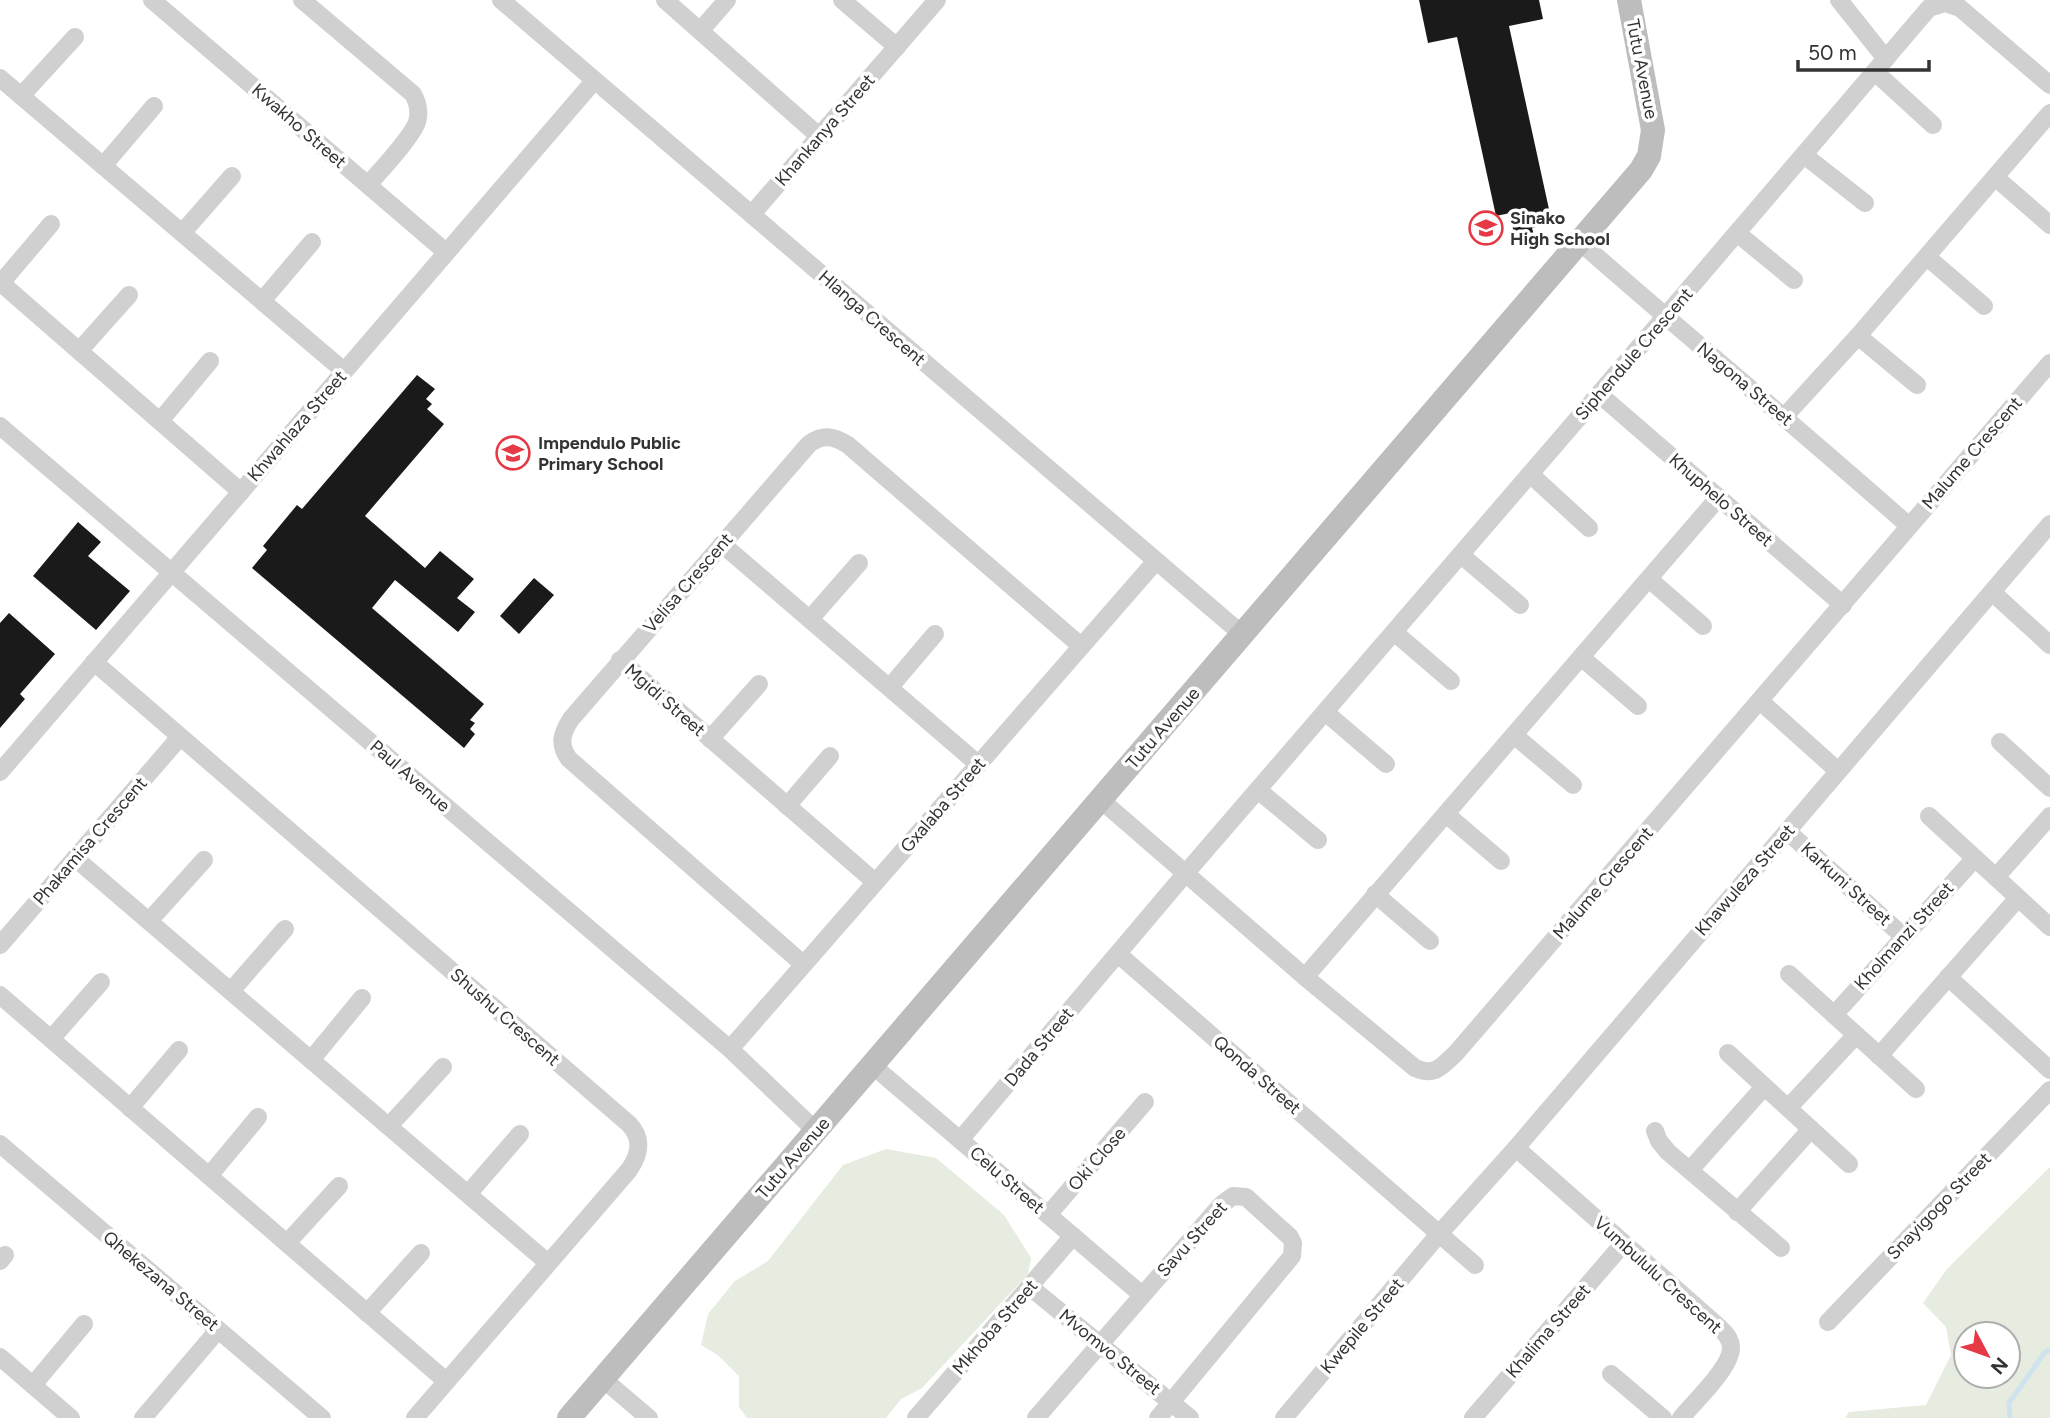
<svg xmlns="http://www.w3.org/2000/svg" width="2050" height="1418" viewBox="0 0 2050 1418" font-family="Figtree,sans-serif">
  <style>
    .green { fill: #e6ecdf; fill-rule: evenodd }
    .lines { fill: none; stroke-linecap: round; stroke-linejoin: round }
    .stream { stroke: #cfe2ee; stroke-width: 5 }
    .building { fill: #1a1a1a }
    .street { stroke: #d0d0d0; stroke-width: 18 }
    .secondary { stroke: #bdbdbd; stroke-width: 24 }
    .labels { text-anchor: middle; stroke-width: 7; stroke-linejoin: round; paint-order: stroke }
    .street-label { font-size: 18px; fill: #333; stroke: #fff }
    .poi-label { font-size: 18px; font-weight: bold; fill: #333; stroke: #fff; text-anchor: start }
  </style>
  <rect width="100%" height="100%" fill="#fff"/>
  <g class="green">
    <polygon points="886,1149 936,1158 1004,1215 1031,1258 1028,1274 922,1388 901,1399 886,1418 747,1418 739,1407 739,1376 719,1356 701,1345 708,1314 735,1281 768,1261 843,1165"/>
    <path d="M2050,1167v251h-205l4,-6 77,-7 25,-50 -5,-28 -23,-24 24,-34zM2008,1334v42h-42v-42z"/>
  </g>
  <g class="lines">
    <polyline class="stream" points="2010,1418 2009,1403 2045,1352 2050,1350"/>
  </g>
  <g class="building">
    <polygon points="1419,0 1539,0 1543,19 1509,26 1552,223 1532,228 1534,235 1515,239 1510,213 1496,216 1457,37 1428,43"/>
    <polygon points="417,375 435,389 426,399 432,404 427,409 444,424 365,516 425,568 440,551 474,579 457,598 475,612 458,632 395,580 372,608 484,704 470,720 475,723 470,729 475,734 464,748 252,568 267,550 263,546 297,505 302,509"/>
    <polygon points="78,522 101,542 88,556 130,591 96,630 33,576"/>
    <polygon points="534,578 554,595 519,634 500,616"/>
    <polygon points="9,613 55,654 20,694 25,699 0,728 0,623"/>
  </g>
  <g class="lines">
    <g class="street">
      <polyline points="152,0 446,252"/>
      <path d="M302,0l111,94c5,9 7,18 4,28 -5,15 -37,49 -49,63"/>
      <polyline points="501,0 1243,635"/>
      <polyline points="665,0 820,137"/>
      <polyline points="842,0 897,47"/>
      <polyline points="1839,0 1886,59"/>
      <polyline points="700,31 727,0"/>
      <polyline points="1875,72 1933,125"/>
      <polyline points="0,78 344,371"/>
      <polyline points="21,96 75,37"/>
      <polyline points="1804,155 1865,203"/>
      <polyline points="103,166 154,106"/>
      <polyline points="1995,177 2050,225"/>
      <polyline points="752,214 937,0"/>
      <polyline points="182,233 232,176"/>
      <polyline points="1737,233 1794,280"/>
      <path d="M1580,242c109,96 221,188 329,284"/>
      <polyline points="1927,257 1984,306"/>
      <polyline points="0,282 241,492"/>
      <polyline points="1,283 51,224"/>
      <polyline points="262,301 312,242"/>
      <polyline points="1858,336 1917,385"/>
      <polyline points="79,351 129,295"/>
      <polyline points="1599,394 1843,605"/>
      <polyline points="1785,416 1858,336 2050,113"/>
      <polyline points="160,421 210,361"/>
      <polyline points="0,426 730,1049 816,1131"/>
      <polyline points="1530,474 1589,528"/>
      <polyline points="722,544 978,764"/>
      <polyline points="1461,555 1520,605"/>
      <polyline points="1649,579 1703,626"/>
      <polyline points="1992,592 2050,645"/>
      <polyline points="810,619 859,563"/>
      <polyline points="1394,632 1451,681"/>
      <polyline points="1581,657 1638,706"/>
      <polyline points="620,660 875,882"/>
      <path d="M94,662l535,462c14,15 11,30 0,46l-214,248"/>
      <polyline points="890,687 935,634"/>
      <polyline points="1760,701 1838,771"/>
      <polyline points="1325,712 1386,764"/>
      <polyline points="1514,735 1573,785"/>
      <polyline points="710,739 759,684"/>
      <polyline points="2000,742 2050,788"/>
      <polyline points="0,772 594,81"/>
      <polyline points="1258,790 1318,840"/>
      <path d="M1101,800l204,177 110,91c20,9 27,-2 41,-15l594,-690"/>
      <polyline points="787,806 830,756"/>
      <polyline points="1446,814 1501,861"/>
      <polyline points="1929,816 2050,927"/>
      <polyline points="1787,831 1904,937"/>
      <polyline points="75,858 548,1263"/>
      <polyline points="1996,877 2050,816"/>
      <polyline points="1375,894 1430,941"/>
      <polyline points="149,921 204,860"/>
      <polyline points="0,945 180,737"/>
      <polyline points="1118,954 1475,1265"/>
      <path d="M803,964l-234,-205c-11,-15 -7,-26 2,-40l238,-275c14,-10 25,-8 39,1l233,201"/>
      <polyline points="1789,974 1916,1089"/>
      <polyline points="1305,977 1719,497"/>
      <polyline points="1948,977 2050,1070"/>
      <polyline points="231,991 285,929"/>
      <polyline points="0,995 446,1381"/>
      <polyline points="1834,1015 1975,858"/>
      <polyline points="51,1039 101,982"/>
      <polyline points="730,1049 1156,561"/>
      <polyline points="1728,1053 1849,1164"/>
      <polyline points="1879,1056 2018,898"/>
      <polyline points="311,1060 362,998"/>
      <polyline points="872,1065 1142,1295"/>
      <polyline points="130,1108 179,1050"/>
      <polyline points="1788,1108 1856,1035"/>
      <polyline points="389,1126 443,1067"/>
      <polyline points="1655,1131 1659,1141 1668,1152 1781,1248"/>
      <polyline points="960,1140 1185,874 1599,394 1929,8 1945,3 1960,8 2050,85"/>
      <polyline points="0,1144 322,1418"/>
      <path d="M1516,1148l204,180c5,5 10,10 11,18 2,20 -37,56 -50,72"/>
      <polyline points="1690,1170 1764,1087"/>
      <polyline points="209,1176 258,1117"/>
      <polyline points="468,1194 520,1134"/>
      <polyline points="1737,1212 1811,1129"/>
      <polyline points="1048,1215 1145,1102"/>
      <polyline points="287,1243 339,1186"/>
      <polyline points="0,1261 5,1255"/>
      <polyline points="1030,1287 1190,1418"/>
      <polyline points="367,1313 421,1253"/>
      <polyline points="1828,1322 2050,1090"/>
      <polyline points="0,1357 71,1418"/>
      <polyline points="1611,1374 1663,1418"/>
      <polyline points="603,1379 649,1418"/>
      <polyline points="33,1385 84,1324"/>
      <polyline points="143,1418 218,1330"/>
      <polyline points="916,1418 1073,1236"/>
      <polyline points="1036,1418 1221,1205 1233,1196 1246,1197 1290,1237 1293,1243 1292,1256 1158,1418"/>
      <polyline points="1284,1418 1439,1234 1516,1148 2050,524"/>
      <polyline points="1473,1418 1623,1244"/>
    </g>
    <polyline class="secondary" points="569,1418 1641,170 1649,156 1653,130 1629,0"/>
  </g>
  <defs>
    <symbol id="school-ring" viewBox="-11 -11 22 22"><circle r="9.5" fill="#fff" stroke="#e63946" stroke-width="1.5"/><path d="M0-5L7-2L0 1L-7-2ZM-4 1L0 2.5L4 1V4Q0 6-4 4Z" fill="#e63946"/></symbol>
  </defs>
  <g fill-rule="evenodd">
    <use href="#school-ring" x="1467" y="209" width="38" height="38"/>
    <use href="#school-ring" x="494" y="434" width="38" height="38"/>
  </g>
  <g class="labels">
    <g class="street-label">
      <text transform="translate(1642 69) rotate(79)" y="6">Tutu Avenue</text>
      <text transform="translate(299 126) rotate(41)" y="6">Kwakho Street</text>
      <text transform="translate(825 130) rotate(-49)" y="6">Khankanya Street</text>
      <text transform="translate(872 318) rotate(41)" y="6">Hlanga Crescent</text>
      <text transform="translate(1634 354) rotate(-49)" y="6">Siphendule Crescent</text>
      <text transform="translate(1745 384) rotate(40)" y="6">Nagona Street</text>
      <text transform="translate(297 426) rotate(-49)" y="6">Khwahlaza Street</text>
      <text transform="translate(1972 453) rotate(-49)" y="6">Malume Crescent</text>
      <text transform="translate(1721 500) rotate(41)" y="6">Khuphelo Street</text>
      <text transform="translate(688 583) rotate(-49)" y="6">Velisa Crescent</text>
      <text transform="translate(665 700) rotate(41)" y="6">Mgidi Street</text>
      <text transform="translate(1163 728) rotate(-49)" y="6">Tutu Avenue</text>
      <text transform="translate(410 776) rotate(41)" y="6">Paul Avenue</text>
      <text transform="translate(943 805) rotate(-49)" y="6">Gxalaba Street</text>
      <text transform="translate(90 841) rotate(-49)" y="6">Phakamisa Crescent</text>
      <text transform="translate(1745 880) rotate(-49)" y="6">Khawuleza Street</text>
      <text transform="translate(1603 883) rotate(-49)" y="6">Malume Crescent</text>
      <text transform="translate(1846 884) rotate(42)" y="6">Karkuni Street</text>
      <text transform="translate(1904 936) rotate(-48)" y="6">Kholmanzi Street</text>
      <text transform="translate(505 1017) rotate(41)" y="6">Shushu Crescent</text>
      <text transform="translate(1039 1047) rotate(-50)" y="6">Dada Street</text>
      <text transform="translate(1257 1075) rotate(41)" y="6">Qonda Street</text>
      <text transform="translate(793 1158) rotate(-49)" y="6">Tutu Avenue</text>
      <text transform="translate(1097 1159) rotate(-49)" y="6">Oki Close</text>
      <text transform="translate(1007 1180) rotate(41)" y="6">Celu Street</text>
      <text transform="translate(1939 1206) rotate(-46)" y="6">Snayigogo Street</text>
      <text transform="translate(1192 1239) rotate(-48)" y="6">Savu Street</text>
      <text transform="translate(1658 1275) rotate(42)" y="6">Vumbululu Crescent</text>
      <text transform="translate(161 1281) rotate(40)" y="6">Qhekezana Street</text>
      <text transform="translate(1362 1326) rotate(-50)" y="6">Kwepile Street</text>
      <text transform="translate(995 1327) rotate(-49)" y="6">Mkhoba Street</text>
      <text transform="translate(1548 1331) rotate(-49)" y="6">Khalima Street</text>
      <text transform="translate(1110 1352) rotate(39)" y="6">Mvomvo Street</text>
    </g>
    <g class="poi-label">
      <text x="1510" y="224">Sinako<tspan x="1510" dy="21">High School</tspan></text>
      <text x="538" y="449">Impendulo Public<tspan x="538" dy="21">Primary School</tspan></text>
    </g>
  </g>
  <g transform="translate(1987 1355) rotate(131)"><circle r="33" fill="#ffffff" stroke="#adadad" stroke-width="2"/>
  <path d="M0-5L12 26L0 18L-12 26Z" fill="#e63946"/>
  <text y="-10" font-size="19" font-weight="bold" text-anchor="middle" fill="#333333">N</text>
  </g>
  <path d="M1798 60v10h131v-10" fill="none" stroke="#333333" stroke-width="3.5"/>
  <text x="1808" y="60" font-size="21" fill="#333333" stroke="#ffffff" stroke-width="5" paint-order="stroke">50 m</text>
</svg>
